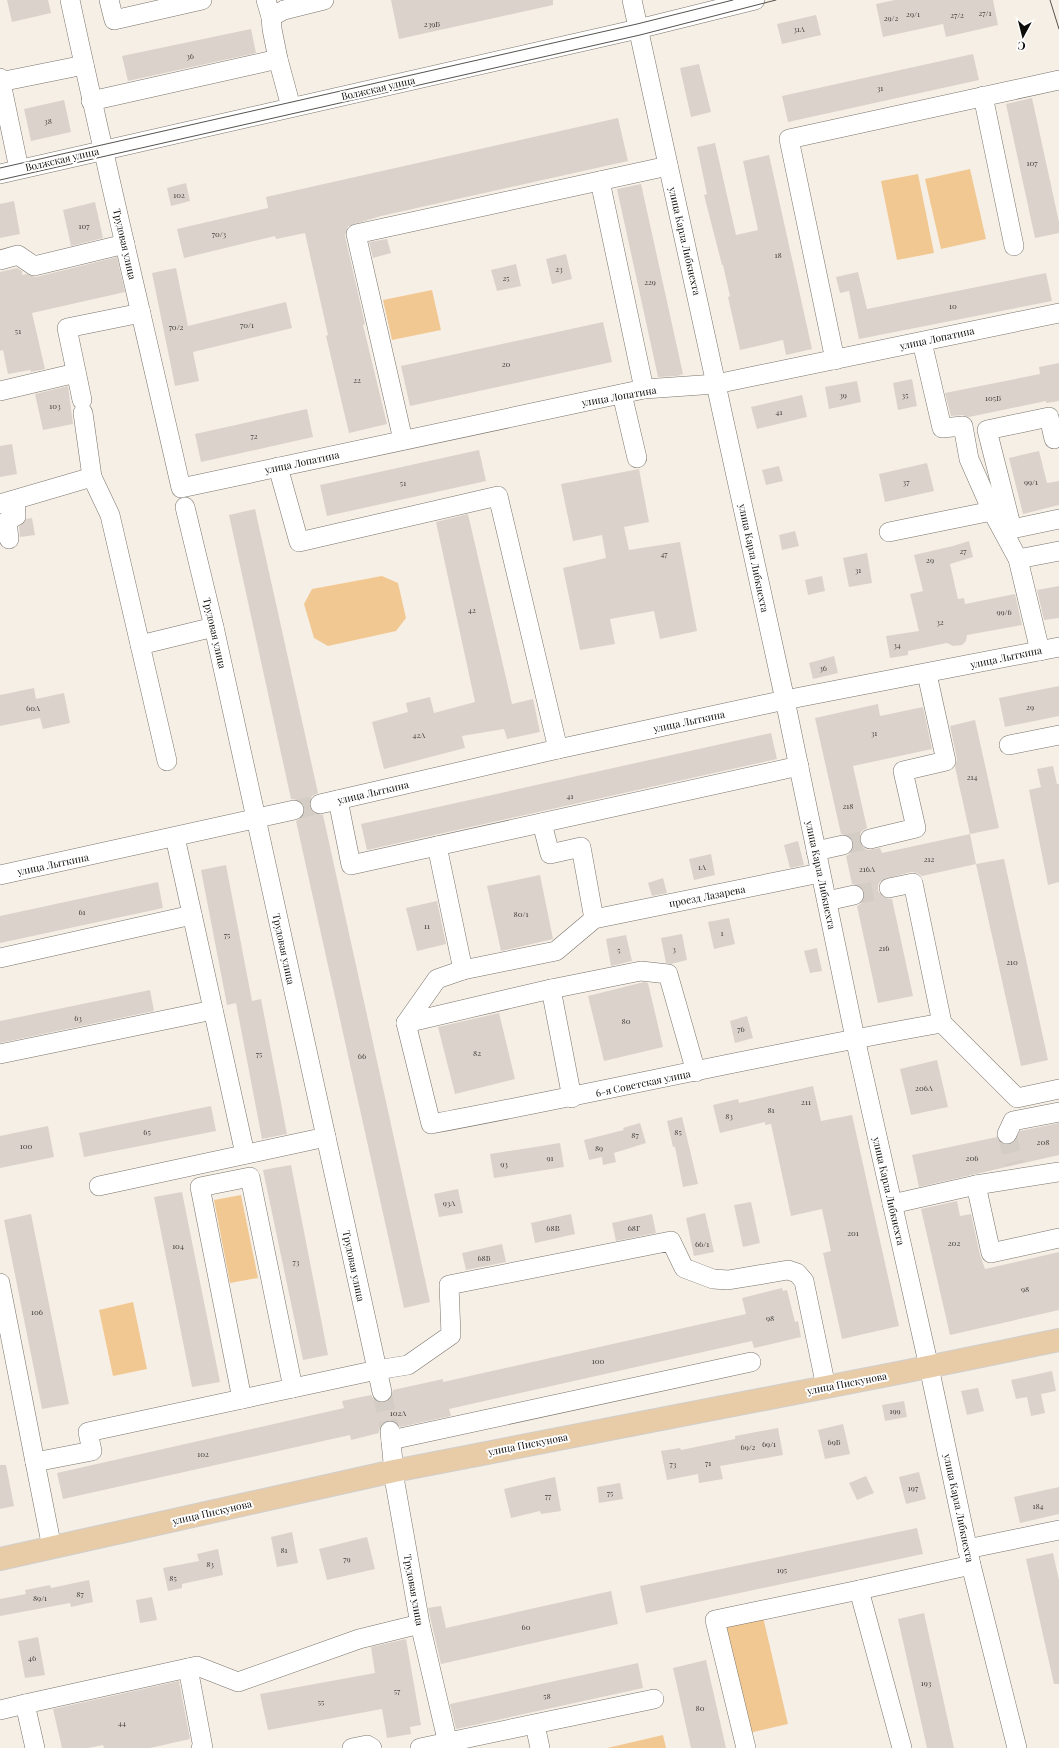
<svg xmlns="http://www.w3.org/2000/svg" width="1059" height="1748" viewBox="0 0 1059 1748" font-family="'Playfair Display',serif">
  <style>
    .green { fill: #f2c892 }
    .building { fill: #dbd3cb }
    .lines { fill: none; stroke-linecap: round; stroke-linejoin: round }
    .minor-tunnel { stroke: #d3cdc5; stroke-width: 19; stroke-dasharray: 19 10; stroke-linecap: butt }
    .minor-casing { stroke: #79736b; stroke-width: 20 }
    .major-casing { stroke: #cfcece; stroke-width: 24 }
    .minor { stroke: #fff; stroke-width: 19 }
    .major { stroke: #e8cca7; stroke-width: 22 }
    .tram { stroke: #56524e; stroke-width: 1 }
    .labels { text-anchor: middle; stroke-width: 4; stroke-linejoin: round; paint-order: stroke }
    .number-label { font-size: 8px; fill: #413e3a }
    .street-label { font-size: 10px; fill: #0e0c09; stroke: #fff }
  </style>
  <rect width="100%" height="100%" fill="#f6efe6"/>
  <g class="green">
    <polygon points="970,169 986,239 941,249 925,179"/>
    <polygon points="918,174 934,253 897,260 881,181"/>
    <polygon points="432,290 441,330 392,340 383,300"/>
    <polygon points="382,576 398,583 406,618 396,631 328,646 314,638 304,604 312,589"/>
    <polygon points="241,1195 258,1278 230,1283 214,1200"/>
    <polygon points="133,1302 147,1369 113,1376 99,1310"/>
    <polygon points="763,1617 788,1724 749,1733 724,1626"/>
    <polygon points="663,1735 666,1748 607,1748"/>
  </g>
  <g class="building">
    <polygon points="7,0 48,0 51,13 12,22"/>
    <polygon points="391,0 553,0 553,5 399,39"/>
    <polygon points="895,0 993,0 998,25 946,37 943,24 883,37 876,4"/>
    <polygon points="816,15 821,35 782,44 777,24"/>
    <polygon points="251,29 256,53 128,81 122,56"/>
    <polygon points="973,54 979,80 788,122 782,96"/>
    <polygon points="699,64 711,112 691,117 680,68"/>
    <polygon points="1032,98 1059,222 1059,233 1035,238 1006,104"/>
    <polygon points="64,100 71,132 31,141 24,109"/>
    <polygon points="618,118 628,161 381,216 348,226 345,236 365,324 363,325 387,424 349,433 326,336 328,335 305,233 276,239 275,236 184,258 177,229 268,208 266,197"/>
    <polygon points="715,143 736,235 758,230 743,161 769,155 812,349 786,355 783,340 740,350 728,297 730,296 723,265 722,265 704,195 707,194 697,147"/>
    <polygon points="186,183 190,201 171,206 167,188"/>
    <polygon points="641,184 683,374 677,376 658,377 617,189"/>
    <polygon points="14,201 20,234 0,238 0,204"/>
    <polygon points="95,202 103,238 71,246 63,210"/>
    <polygon points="387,239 391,253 373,258 369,242"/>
    <polygon points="566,254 572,279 552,284 546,259"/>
    <polygon points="117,257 125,292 32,313 45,369 31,372 30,370 8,374 3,350 0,351 0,272 17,268 22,271 22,275 27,274 36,277"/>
    <polygon points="516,264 521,286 497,291 491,270"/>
    <polygon points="176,268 188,326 286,302 292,328 193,352 199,381 175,386 152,273"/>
    <polygon points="858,272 867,309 1046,273 1052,301 859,339 849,291 840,293 836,277"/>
    <polygon points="603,322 612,362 410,406 401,366"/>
    <polygon points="1059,363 1059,401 1046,403 1046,401 969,417 962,415 951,416 945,393 1040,374 1039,367"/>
    <polygon points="912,379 917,406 898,410 893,383"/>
    <polygon points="857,381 861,402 829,409 825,387"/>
    <polygon points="68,386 73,424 43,430 35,394"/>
    <polygon points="802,395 807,417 757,429 751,407"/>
    <polygon points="307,409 313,437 201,462 195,434"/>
    <polygon points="12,444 17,474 0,477 0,446"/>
    <polygon points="479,450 486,481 327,516 320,485"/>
    <polygon points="1039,451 1047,483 1059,481 1059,505 1023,514 1009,458"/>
    <polygon points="927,463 934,491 885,502 879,474"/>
    <polygon points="779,466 783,481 766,485 762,470"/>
    <polygon points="639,469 649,522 624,527 629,550 680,542 697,631 660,639 654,611 610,619 615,644 580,650 563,568 606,558 602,535 573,541 561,484"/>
    <polygon points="255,509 318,793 312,796 309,806 312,812 323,815 430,1302 404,1308 296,821 301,818 304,814 305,807 298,800 291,799 229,515"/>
    <polygon points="468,514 512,704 533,699 540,732 507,739 504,729 462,736 465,748 384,769 372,722 408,712 406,703 430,697 434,713 475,702 436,522"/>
    <polygon points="32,518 35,535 20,537 19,527 26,519"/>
    <polygon points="795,531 799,546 782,550 779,535"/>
    <polygon points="969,541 973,557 950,564 958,599 964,598 965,604 1015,594 1022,625 967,635 966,641 962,645 953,646 947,643 908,651 908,655 890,658 886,636 919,631 910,594 923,591 914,555 953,546"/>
    <polygon points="867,553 872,583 849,587 843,558"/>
    <polygon points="822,576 825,591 808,595 805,580"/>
    <polygon points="1059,586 1059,618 1044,620 1037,590"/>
    <polygon points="834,656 838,673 813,679 809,663"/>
    <polygon points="1059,686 1059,716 1005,727 999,698"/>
    <polygon points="34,688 36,699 64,693 70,723 43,729 40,718 0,726 0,695"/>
    <polygon points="878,704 880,716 923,707 932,749 853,766 867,828 862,831 859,836 862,846 867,850 880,848 882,853 970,834 976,864 922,876 917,873 911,872 881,880 878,885 878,891 885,898 892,899 913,996 878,1003 857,906 862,903 865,893 862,887 852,884 846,856 851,853 854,843 851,837 841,834 815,718"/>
    <polygon points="975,720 999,828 970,834 955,767 957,759 950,726"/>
    <polygon points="771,733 777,759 367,850 361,824"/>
    <polygon points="1053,766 1057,784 1059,784 1059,882 1048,885 1029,790 1041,787 1037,769"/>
    <polygon points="798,841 804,865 790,868 784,845"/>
    <polygon points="711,854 715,875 694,880 689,859"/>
    <polygon points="1004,859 1048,1060 1021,1066 976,864"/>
    <polygon points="226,865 252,1001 261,999 287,1134 262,1139 236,1003 227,1005 201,870"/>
    <polygon points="540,875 553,939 501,951 487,886"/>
    <polygon points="663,878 667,893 652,896 648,883"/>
    <polygon points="158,882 163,908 0,943 0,916"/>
    <polygon points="437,901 446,944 417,951 406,908"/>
    <polygon points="729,918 735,944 714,949 708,922"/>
    <polygon points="682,934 687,960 671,964 666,963 661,938"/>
    <polygon points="626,935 632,961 611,966 606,939"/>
    <polygon points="817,948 822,971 810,973 804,951"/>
    <polygon points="644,982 648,983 663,1047 604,1061 588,996"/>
    <polygon points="150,990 154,1011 0,1043 0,1021"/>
    <polygon points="499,1013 515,1079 455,1094 438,1027"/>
    <polygon points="747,1016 753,1038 735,1043 730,1021"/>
    <polygon points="937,1060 948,1107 911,1115 900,1069"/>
    <polygon points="813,1086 821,1121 852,1115 899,1326 842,1339 823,1253 831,1251 822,1209 791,1216 771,1124 765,1125 765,1122 720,1133 713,1105 738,1099 739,1103"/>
    <polygon points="211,1106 216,1131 84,1157 79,1133"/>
    <polygon points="682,1117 698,1184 683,1187 675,1147 673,1147 667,1121"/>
    <polygon points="640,1123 646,1143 614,1153 616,1162 603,1165 602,1157 589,1160 584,1140 624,1130 623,1128"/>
    <polygon points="1059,1123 1059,1155 919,1187 912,1155 997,1137 1002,1144 1008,1145 1014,1143 1020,1131"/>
    <polygon points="48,1126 54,1157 0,1168 0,1136"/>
    <polygon points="560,1143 564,1167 494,1178 490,1154"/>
    <polygon points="291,1165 328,1355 303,1360 263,1170"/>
    <polygon points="458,1189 463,1213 439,1217 434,1194"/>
    <polygon points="182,1192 220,1382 192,1387 154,1197"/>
    <polygon points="957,1201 960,1216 971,1214 980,1255 985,1269 1059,1252 1059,1310 950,1335 921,1209"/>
    <polygon points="751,1202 760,1243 743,1247 734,1205"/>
    <polygon points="705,1213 714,1252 694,1256 686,1218"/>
    <polygon points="31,1214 69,1404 42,1409 4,1220"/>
    <polygon points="571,1214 575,1234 535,1243 531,1223"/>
    <polygon points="652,1214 656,1233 616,1241 612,1223"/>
    <polygon points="502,1244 506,1262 466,1270 462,1253"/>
    <polygon points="782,1288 783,1291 787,1290 795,1322 798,1321 801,1337 754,1348 752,1341 449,1409 451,1416 400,1427 395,1421 389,1420 380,1426 379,1433 351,1440 350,1435 63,1499 57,1473 344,1408 342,1401 371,1395 374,1400 384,1403 390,1400 393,1390 443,1379 443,1382 746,1314 742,1298"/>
    <polygon points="1052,1371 1056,1391 1041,1394 1045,1413 1031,1416 1027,1397 1016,1399 1011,1380"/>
    <polygon points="978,1388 984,1411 967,1415 961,1391"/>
    <polygon points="904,1401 907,1417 885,1421 882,1405"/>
    <polygon points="843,1424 850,1454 825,1459 818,1430"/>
    <polygon points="778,1428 783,1455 720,1466 723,1479 699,1483 698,1474 667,1480 661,1451 680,1448 681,1450 735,1439 735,1436"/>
    <polygon points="0,1465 6,1465 14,1506 0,1509"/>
    <polygon points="919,1472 926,1499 906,1504 899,1477"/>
    <polygon points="866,1476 874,1493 857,1500 849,1483"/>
    <polygon points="555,1477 561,1511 541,1514 540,1511 511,1518 504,1489"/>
    <polygon points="620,1483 623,1499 599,1503 597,1487"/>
    <polygon points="1059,1487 1059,1514 1020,1523 1014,1497"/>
    <polygon points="917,1528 923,1554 646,1613 640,1586"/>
    <polygon points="292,1532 298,1563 277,1567 271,1537"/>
    <polygon points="367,1537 375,1569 327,1580 319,1549"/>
    <polygon points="218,1549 223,1575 182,1584 182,1588 168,1591 163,1568 199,1561 197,1554"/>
    <polygon points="1053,1553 1059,1580 1059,1684 1054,1684 1026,1559"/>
    <polygon points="89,1580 93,1602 71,1607 70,1603 0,1616 0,1599 26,1594 25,1590 50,1585 51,1588"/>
    <polygon points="611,1591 618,1624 441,1664 428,1608 441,1606 446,1628"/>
    <polygon points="152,1597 157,1620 140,1623 136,1600"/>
    <polygon points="924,1613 954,1748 927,1748 898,1619"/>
    <polygon points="38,1637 45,1675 25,1678 18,1641"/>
    <polygon points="406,1639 421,1725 410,1727 411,1734 387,1738 382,1709 268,1730 260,1694 375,1673 371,1647"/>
    <polygon points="706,1660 726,1748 691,1748 673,1668"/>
    <polygon points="638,1663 643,1688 456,1729 450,1704"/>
    <polygon points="179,1681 190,1739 150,1748 104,1748 103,1745 88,1748 62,1748 53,1709"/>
  </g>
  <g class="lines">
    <g class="minor-tunnel">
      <polyline points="294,810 320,804"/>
      <polyline points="843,845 870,839"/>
      <polyline points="854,895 889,888"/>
      <polyline points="1007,1134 1014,1164"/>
      <polyline points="382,1392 390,1431"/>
    </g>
    <defs>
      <g id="minor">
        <path d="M70,0c35,163 74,325 111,488l463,-99 72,-5 343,-71"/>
        <polyline points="109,0 114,20 202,0"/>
        <polyline points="266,0 271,17"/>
        <polyline points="632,0 785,700 855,1038 929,1367 971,1565 1017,1748"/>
        <polyline points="278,59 291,107"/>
        <polyline points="0,78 19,169"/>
        <polyline points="0,82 84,65"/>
        <polyline points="983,96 1014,246"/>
        <polyline points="91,101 278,59 272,29 271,17 284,10 324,0"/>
        <polyline points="0,174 638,29 755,0"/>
        <polyline points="600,181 644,389"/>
        <polyline points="0,260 18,255 34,266 125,244"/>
        <polyline points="922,342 942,428 963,426 969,459 992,511 1018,559 1040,651"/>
        <polyline points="835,360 789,139 1059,80"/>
        <polyline points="0,391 76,373"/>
        <polyline points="622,394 637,458"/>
        <polyline points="82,400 67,328 141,313"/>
        <polyline points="83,413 92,477 110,515 167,761"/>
        <polyline points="1054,439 1049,417 987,430 1012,529 1059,519"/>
        <polyline points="403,440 356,234 668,166"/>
        <polyline points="278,467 299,542 498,496 558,749"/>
        <polyline points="0,504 92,477"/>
        <polyline points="185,507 214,627 382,1392"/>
        <polyline points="889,532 992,511"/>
        <polyline points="9,539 7,521 16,516 15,500"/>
        <polyline points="1018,559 1059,551"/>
        <polyline points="140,645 214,627"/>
        <polyline points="1009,745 1059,735"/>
        <polyline points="338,800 351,865 799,766"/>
        <polyline points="320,804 558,749 785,700 1059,647"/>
        <polyline points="542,823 550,854 581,847 594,919"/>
        <polyline points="175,837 245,1154"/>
        <polyline points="870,839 916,828 903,771 946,761 927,674"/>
        <polyline points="437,846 463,970 556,951 594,919 820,873"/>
        <polyline points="816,851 843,845"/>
        <polyline points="0,875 294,810"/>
        <polyline points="889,888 913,883 942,1023"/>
        <polyline points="827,901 854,895"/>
        <polyline points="0,958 192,915"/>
        <polyline points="463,970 437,979 406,1023 551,989 641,971 668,974 696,1072"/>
        <polyline points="551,989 572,1098"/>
        <path d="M406,1023l25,101c171,-32 340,-71 511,-101l75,75 42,-9"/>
        <polyline points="0,1054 213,1010"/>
        <polyline points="1007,1134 1013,1121 1059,1112"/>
        <polyline points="976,1185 1059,1172"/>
        <polyline points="99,1186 326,1137"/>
        <polyline points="892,1204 976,1185 991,1253 1059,1238"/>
        <polyline points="0,1283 35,1462"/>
        <polyline points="242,1399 200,1187 250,1177 293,1388"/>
        <polyline points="390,1431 395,1483 420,1624 449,1748"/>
        <polyline points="391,1440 751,1362"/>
        <polyline points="52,1548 35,1462 92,1451 88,1432 377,1370 408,1365 451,1335 449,1285 671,1241 684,1268 713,1279 728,1280 788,1270 797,1273 804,1281 826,1387"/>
        <polyline points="967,1549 1059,1530"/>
        <polyline points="859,1590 971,1565"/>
        <polyline points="188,1668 203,1748 201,1748"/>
        <polyline points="0,1710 25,1704"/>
        <polyline points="535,1725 540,1748"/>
        <polyline points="35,1748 25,1704 197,1666 238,1682 359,1639 420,1624"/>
        <polyline points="352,1748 367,1745 372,1748"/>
        <polyline points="420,1748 654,1699"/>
        <polyline points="746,1748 715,1620 859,1590 902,1748"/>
      </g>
      <polyline id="major" points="0,1559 394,1471 903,1372 1059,1340"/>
    </defs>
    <use href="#minor" class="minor-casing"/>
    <use href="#major" class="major-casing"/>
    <use href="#minor" class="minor"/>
    <use href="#major" class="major"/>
    <g class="tram">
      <polyline points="1050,0 1059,29"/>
      <polyline points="0,168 637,24 733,0"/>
      <polyline points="0,180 640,35 776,0"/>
    </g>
  </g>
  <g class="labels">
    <g class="number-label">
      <text x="985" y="16">27/1</text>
      <text x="913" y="17">29/1</text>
      <text x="957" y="18">27/2</text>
      <text x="891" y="21">29/2</text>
      <text x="432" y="27">239Б</text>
      <text x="799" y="32">31А</text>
      <text x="190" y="59">36</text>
      <text x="880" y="91">31</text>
      <text x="48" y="124">38</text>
      <text x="1032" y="166">107</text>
      <text x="179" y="198">102</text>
      <text x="84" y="229">107</text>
      <text x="219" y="237">70/3</text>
      <text x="778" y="258">18</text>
      <text x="559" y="272">23</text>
      <text x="506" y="281">25</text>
      <text x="650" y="285">229</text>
      <text x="953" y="309">10</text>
      <text x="247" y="328">70/1</text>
      <text x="176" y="330">70/2</text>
      <text x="18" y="334">51</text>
      <text x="506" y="367">20</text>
      <text x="357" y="383">22</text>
      <text x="843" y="398">39</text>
      <text x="905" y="398">35</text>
      <text x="993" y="401">105Б</text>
      <text x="55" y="409">103</text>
      <text x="779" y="415">41</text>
      <text x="254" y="439">72</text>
      <text x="906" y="485">37</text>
      <text x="1031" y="485">99/1</text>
      <text x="403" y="486">51</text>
      <text x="963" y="554">27</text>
      <text x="664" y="557">47</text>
      <text x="930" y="563">29</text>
      <text x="858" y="573">31</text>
      <text x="472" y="613">42</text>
      <text x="1004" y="615">99/6</text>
      <text x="940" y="625">32</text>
      <text x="897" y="648">34</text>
      <text x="823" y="671">36</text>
      <text x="1030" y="710">29</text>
      <text x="33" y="711">60А</text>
      <text x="874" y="736">31</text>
      <text x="419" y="738">42А</text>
      <text x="972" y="780">214</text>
      <text x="570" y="799">41</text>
      <text x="848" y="809">218</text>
      <text x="929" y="862">212</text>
      <text x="702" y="870">1А</text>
      <text x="867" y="872">216А</text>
      <text x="82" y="915">61</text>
      <text x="521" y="917">80/1</text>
      <text x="427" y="929">11</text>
      <text x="722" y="936">1</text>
      <text x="227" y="938">75</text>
      <text x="884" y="951">216</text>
      <text x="674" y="952">3</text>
      <text x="619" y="953">5</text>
      <text x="1012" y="965">210</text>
      <text x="78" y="1021">63</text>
      <text x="626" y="1024">80</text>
      <text x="741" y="1032">76</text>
      <text x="477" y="1056">82</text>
      <text x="259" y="1057">75</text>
      <text x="362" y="1059">66</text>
      <text x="924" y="1091">206А</text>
      <text x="806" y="1105">211</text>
      <text x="771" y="1113">81</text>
      <text x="729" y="1119">83</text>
      <text x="147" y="1135">65</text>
      <text x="678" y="1135">85</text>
      <text x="635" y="1138">87</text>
      <text x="1043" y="1145">208</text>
      <text x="26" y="1149">100</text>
      <text x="599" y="1151">89</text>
      <text x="550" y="1161">91</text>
      <text x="972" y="1161">206</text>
      <text x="504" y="1167">93</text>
      <text x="449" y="1206">93А</text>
      <text x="553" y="1231">68В</text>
      <text x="634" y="1231">68Г</text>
      <text x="853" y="1236">201</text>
      <text x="954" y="1246">202</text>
      <text x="702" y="1247">66/1</text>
      <text x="178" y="1249">104</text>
      <text x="484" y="1261">68Б</text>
      <text x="296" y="1265">73</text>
      <text x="1025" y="1292">98</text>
      <text x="37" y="1315">106</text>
      <text x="770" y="1321">98</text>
      <text x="598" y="1364">100</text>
      <text x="895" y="1414">199</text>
      <text x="398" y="1416">102А</text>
      <text x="834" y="1445">69Б</text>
      <text x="769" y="1447">69/1</text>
      <text x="748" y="1450">69/2</text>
      <text x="203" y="1457">102</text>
      <text x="708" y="1466">71</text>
      <text x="673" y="1467">73</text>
      <text x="913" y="1491">197</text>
      <text x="610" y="1496">75</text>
      <text x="548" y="1499">77</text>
      <text x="1038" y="1509">184</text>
      <text x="284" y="1553">81</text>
      <text x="347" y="1562">79</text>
      <text x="210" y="1567">83</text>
      <text x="782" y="1573">195</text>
      <text x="173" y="1581">85</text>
      <text x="80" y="1597">87</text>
      <text x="40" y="1601">89/1</text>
      <text x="526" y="1630">60</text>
      <text x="32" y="1661">46</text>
      <text x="926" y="1686">193</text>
      <text x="397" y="1694">57</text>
      <text x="547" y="1699">58</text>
      <text x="321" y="1705">55</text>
      <text x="700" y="1711">80</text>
      <text x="122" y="1726">44</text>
    </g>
    <g class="street-label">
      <text transform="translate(378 88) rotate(-13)" y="4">Волжская улица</text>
      <text transform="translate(62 159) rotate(-13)" y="4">Волжская улица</text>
      <text transform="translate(685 241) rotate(77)" y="4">улица Карла Либкнехта</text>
      <text transform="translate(125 244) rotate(77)" y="4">Трудовая улица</text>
      <text transform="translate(937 338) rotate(-12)" y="4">улица Лопатина</text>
      <text transform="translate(619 396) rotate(-10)" y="4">улица Лопатина</text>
      <text transform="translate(302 462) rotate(-12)" y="4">улица Лопатина</text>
      <text transform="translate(754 558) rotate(78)" y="4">улица Карла Либкнехта</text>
      <text transform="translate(215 633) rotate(77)" y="4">Трудовая улица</text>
      <text transform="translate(1006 657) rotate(-12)" y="4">улица Лыткина</text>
      <text transform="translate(689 721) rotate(-12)" y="4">улица Лыткина</text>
      <text transform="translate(373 792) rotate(-13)" y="4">улица Лыткина</text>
      <text transform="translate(53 864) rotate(-12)" y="4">улица Лыткина</text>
      <text transform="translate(821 875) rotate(78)" y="4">улица Карла Либкнехта</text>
      <text transform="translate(707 896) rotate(-11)" y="4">проезд Лазарева</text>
      <text transform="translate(284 949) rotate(78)" y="4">Трудовая улица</text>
      <text transform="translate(643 1083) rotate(-12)" y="4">6-я Советская улица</text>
      <text transform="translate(889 1191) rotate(77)" y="4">улица Карла Либкнехта</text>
      <text transform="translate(354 1266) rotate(78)" y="4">Трудовая улица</text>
      <text transform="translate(847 1383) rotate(-11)" y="4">улица Пискунова</text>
      <text transform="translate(528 1444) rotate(-11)" y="4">улица Пискунова</text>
      <text transform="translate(959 1508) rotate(78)" y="4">улица Карла Либкнехта</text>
      <text transform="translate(212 1512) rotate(-13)" y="4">улица Пискунова</text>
      <text transform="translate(414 1590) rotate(80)" y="4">Трудовая улица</text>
    </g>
  </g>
  <g transform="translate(1023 36) rotate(187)" stroke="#ffffff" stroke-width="3" paint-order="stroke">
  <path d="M0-3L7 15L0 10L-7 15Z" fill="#0e0c09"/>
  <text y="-6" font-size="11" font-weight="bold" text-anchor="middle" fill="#0e0c09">С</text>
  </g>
</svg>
